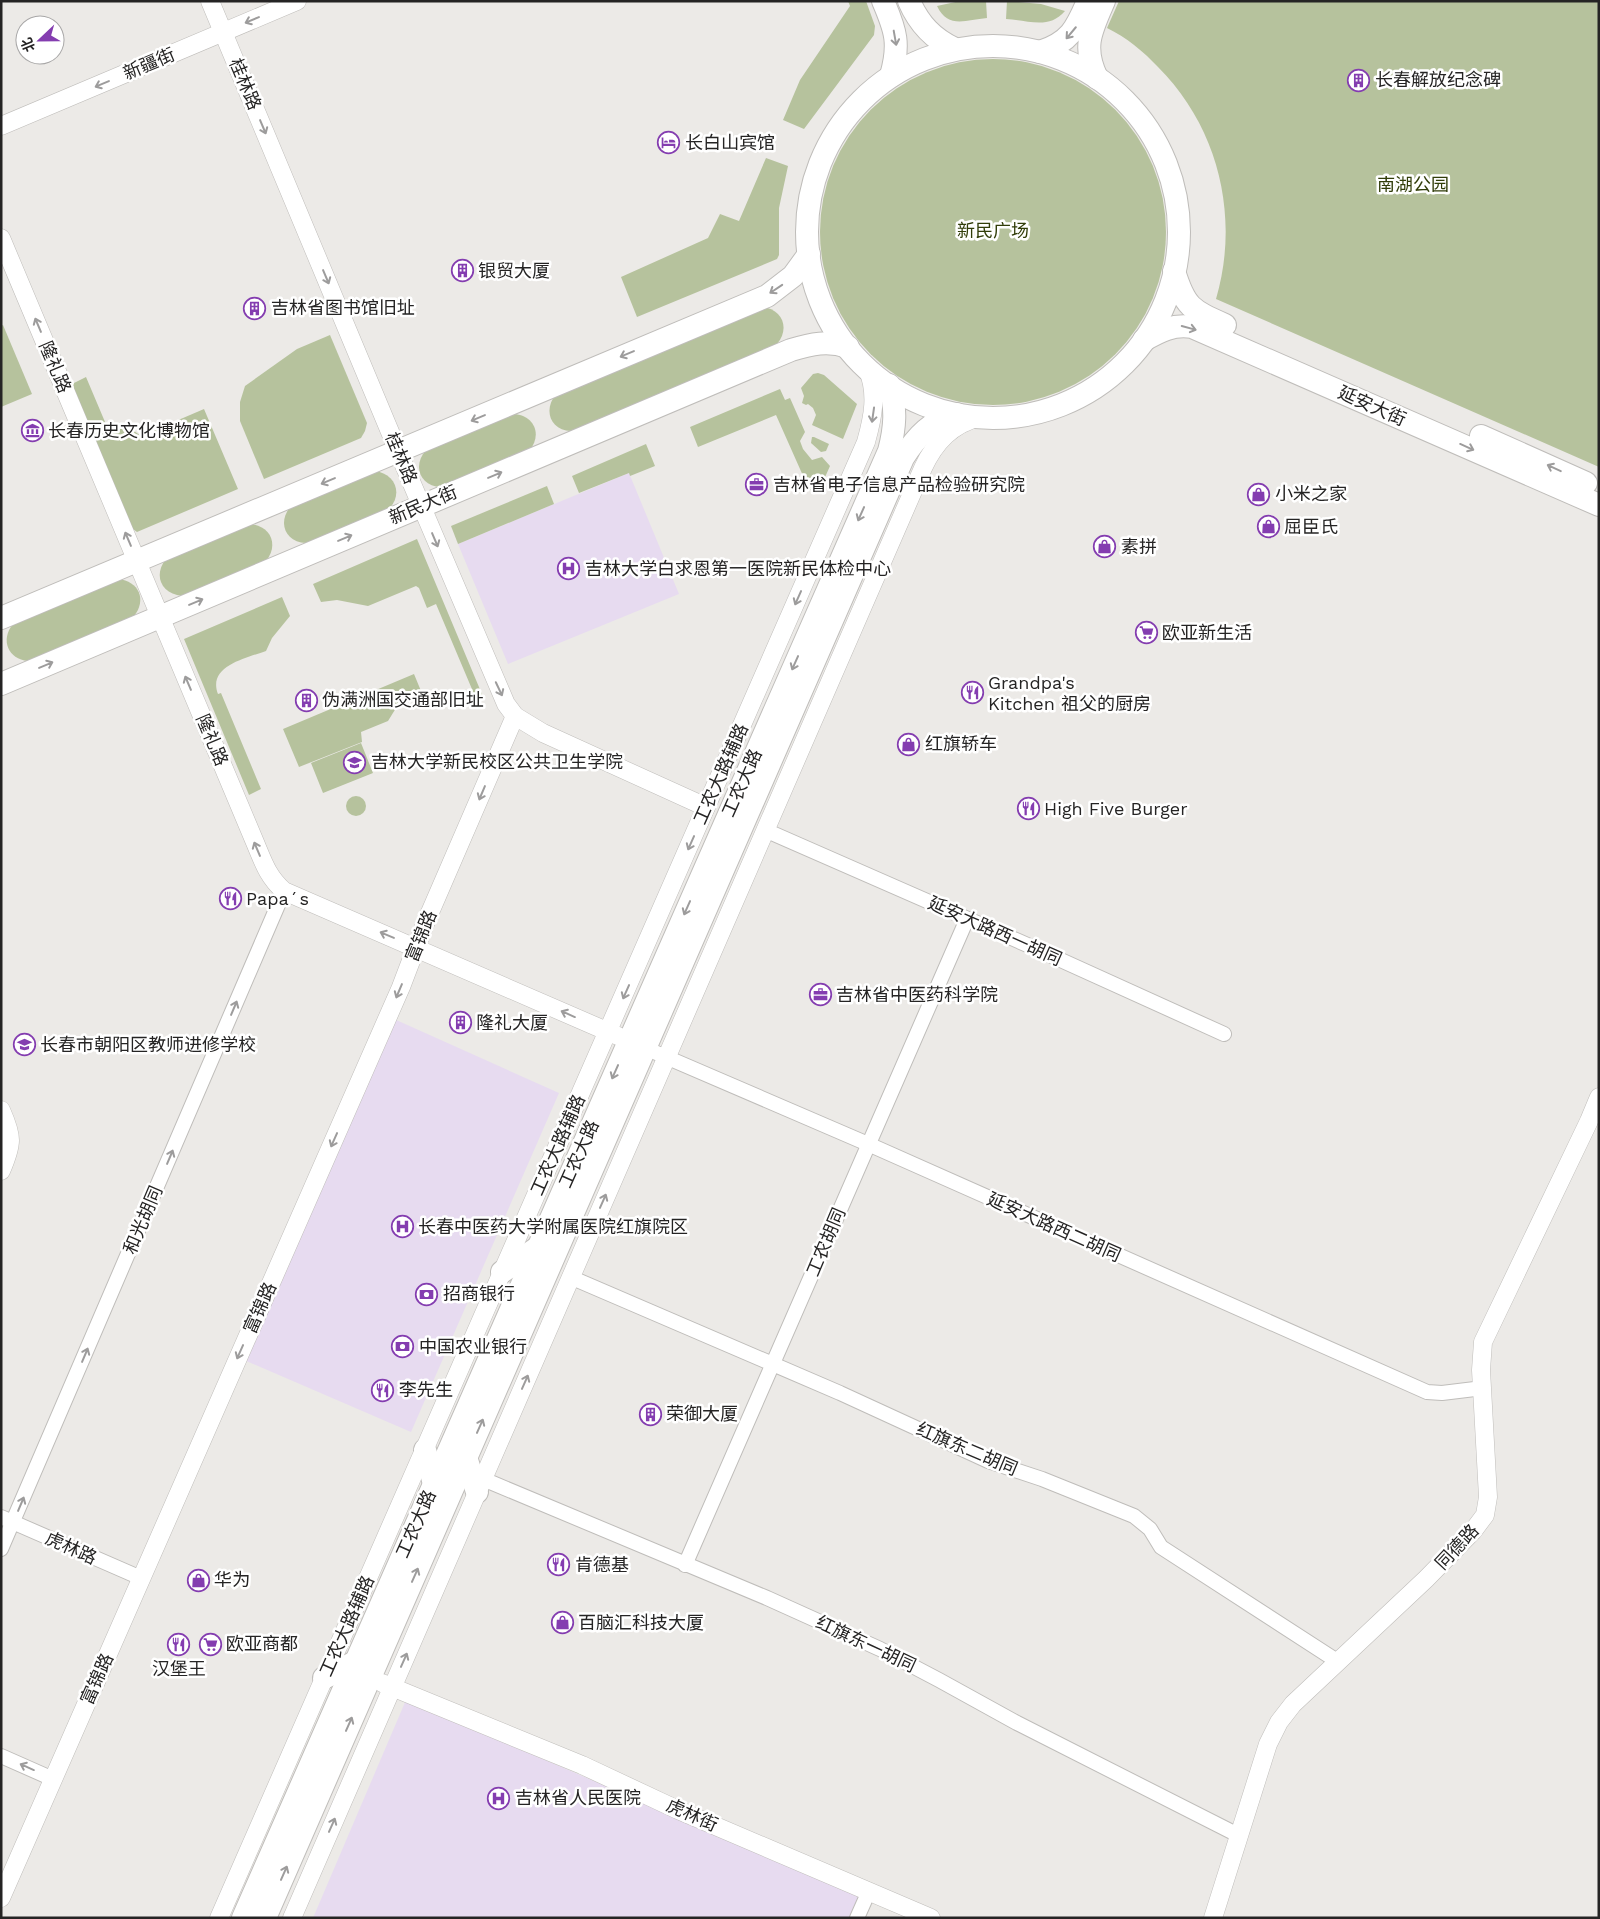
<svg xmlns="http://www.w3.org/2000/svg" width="1600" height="1919" viewBox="0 0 1600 1919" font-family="'Work Sans','Noto Sans SC',sans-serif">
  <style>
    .medical { fill: #e7dbf0 }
    .green { fill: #b6c29d }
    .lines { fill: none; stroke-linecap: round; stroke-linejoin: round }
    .minor-casing { stroke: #bfbdba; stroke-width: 16 }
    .tertiary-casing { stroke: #bfbdba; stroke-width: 19 }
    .primary-casing { stroke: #bfbdba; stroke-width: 24 }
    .minor { stroke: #fff; stroke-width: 14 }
    .tertiary { stroke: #fff; stroke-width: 18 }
    .primary { stroke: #fff; stroke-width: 22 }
    .oneway { stroke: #9d9c9c }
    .labels { text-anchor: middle; stroke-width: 5; stroke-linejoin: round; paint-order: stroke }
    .street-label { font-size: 18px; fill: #252424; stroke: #fff }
    .poi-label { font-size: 18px; fill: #252424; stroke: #fff; text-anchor: start }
    .park-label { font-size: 18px; fill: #313d09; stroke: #fff }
  </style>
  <rect width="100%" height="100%" fill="#eceae7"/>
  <g class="medical">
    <polygon points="629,473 679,594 508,664 458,544"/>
    <polygon points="394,1019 559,1093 411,1432 244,1360"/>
    <polygon points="406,1700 861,1896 851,1918 313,1918"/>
  </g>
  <g class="green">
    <polygon points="848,1 866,1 875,26 874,35 804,129 783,120 800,80 850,6"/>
    <path d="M960,1h26l1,17c-22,2 -39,11 -50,-12z"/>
    <path d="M1007,1l34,3 24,7c-16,19 -37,9 -59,8z"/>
    <path d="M1119,1h480v466l-383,-168c24,-82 3,-171 -58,-232 -14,-15 -32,-30 -51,-39z"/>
    <circle cx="993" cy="232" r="173"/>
    <polygon points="766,158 788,166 779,208 779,255 777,259 637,317 621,277 708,238 720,214 739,221"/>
    <path d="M762,307c21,2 28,22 15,37l-206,87c-21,-1 -28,-21 -15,-37z"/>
    <polygon points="3,325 32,394 1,407 1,326"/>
    <polygon points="330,335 367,423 365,431 361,438 264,479 240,421 240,402 245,386 297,349"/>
    <polygon points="818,373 824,375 857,404 843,439 812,425 816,415 813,408 808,404 806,405 802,403 804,396 801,388 813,374"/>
    <polygon points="86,377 108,429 123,423 141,436 204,409 238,489 137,532 133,529 72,386 74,383"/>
    <polygon points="780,389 785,400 790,398 805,432 800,441 803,449 812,460 822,457 830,466 818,493 801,486 804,478 776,415 698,447 690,427"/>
    <path d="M514,414c20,1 29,21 15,37l-88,36c-21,-1 -29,-21 -15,-37z"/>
    <polygon points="812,437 814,437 829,444 826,451 821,452 811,443"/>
    <polygon points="646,444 655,466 630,476 629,473 579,493 572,476"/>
    <path d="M374,471c21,2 29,22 16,37l-84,35c-21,-1 -29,-21 -15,-37z"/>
    <polygon points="547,486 554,504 458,544 451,526"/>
    <path d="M250,524c21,2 29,21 16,37l-84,35c-21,-2 -29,-21 -16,-37z"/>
    <polygon points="417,539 484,699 477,701 436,604 427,608 419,588 416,586 368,606 337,600 321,602 313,584"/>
    <path d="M118,579c21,2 29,21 16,37l-106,45c-20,-2 -28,-21 -15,-37z"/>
    <path d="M282,597l8,19 -18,22 -6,13c-19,7 -59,15 -48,43l3,-1 40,96 -12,6 -65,-156z"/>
    <polygon points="414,674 421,691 401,700 388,721 361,732 362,742 299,767 283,729"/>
    <polygon points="361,743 373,773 323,793 311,763"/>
    <circle cx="356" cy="806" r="10"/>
  </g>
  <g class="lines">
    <defs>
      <g id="minor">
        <polyline points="765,830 1032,947 1224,1034"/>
        <polyline points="638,1045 868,1144 1427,1392 1442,1393 1483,1388"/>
        <polyline points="570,1277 840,1393 988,1461 1042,1479 1134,1516 1150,1529 1161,1547 1337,1661"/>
        <polyline points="483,1479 767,1598 880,1649 939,1680 1017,1723 1238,1835"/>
        <polyline points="1,1517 141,1578"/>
        <polyline points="1,1549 284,891"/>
        <polyline points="685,1565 967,919"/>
        <polyline points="1,1756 53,1779"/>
        <polyline points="857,1918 869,1891"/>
      </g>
      <g id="tertiary">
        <polyline points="210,1 398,451 506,704 515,716 543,733 706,807"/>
        <polyline points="1,126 297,1"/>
        <path d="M1,238l253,602c9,21 13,36 30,51l334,145"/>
        <path d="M1,1110c12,27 12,33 0,61"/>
        <polyline points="382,1683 582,1765 678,1810 931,1918"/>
        <polyline points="1,1898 401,987 425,924 515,716"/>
        <path d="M219,1918l647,-1476c7,-25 12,-49 1,-74"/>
        <path d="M292,1918l631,-1450c12,-26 29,-44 57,-51"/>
        <polyline points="1213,1918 1268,1744 1279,1722 1293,1704 1426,1579 1473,1531 1485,1515 1488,1497 1481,1370 1483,1342 1589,1121 1599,1097"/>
      </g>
      <g id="primary">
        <path d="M883,1c13,30 17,43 8,75"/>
        <path d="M909,1c10,23 24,38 46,48"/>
        <circle cx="993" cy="232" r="186"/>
        <path d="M1040,52c30,-10 36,-23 48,-51"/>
        <path d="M1097,78c-15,-31 -6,-47 7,-77"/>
        <path d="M1174,271c11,36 17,39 51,54"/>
        <path d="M1144,340c16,-9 29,-16 48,-13l407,178"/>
        <polyline points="1481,436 1586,483"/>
        <polyline points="1,618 767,296 793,276 809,254"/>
        <path d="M1,684l790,-334c20,-6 37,-10 57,-3"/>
        <polyline points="502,1272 537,1248"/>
        <polyline points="425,1450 434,1484"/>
        <polyline points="466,1457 477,1492"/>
        <polyline points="324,1678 355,1662"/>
        <path d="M243,1918l646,-1467c6,-23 8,-43 0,-66"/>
        <path d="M265,1918l638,-1460c13,-21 29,-38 54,-44"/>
      </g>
    </defs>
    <use href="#minor" class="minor-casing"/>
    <use href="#tertiary" class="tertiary-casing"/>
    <use href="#primary" class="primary-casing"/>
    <use href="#minor" class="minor"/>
    <use href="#tertiary" class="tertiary"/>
    <use href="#primary" class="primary"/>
  </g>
  <defs><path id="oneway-shaft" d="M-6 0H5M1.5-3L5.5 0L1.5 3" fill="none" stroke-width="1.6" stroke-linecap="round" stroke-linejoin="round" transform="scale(1.25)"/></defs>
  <g class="oneway">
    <use href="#oneway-shaft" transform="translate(252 20) rotate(157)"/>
    <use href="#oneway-shaft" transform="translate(1071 33) rotate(130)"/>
    <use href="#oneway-shaft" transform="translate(895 38) rotate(80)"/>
    <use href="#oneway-shaft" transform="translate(102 84) rotate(157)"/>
    <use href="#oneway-shaft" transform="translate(263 127) rotate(67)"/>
    <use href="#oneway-shaft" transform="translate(326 277) rotate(67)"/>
    <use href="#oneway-shaft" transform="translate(776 289) rotate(146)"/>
    <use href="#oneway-shaft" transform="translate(38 325) rotate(-113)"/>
    <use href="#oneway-shaft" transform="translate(1189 328) rotate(15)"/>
    <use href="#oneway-shaft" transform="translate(627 354) rotate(157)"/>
    <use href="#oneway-shaft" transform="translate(873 415) rotate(98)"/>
    <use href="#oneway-shaft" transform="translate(478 418) rotate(157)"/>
    <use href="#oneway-shaft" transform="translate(1467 447) rotate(24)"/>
    <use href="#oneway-shaft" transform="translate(1554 468) rotate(-155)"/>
    <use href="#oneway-shaft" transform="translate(495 475) rotate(-23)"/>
    <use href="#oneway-shaft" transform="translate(328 481) rotate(157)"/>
    <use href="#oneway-shaft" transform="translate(861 514) rotate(114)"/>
    <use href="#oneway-shaft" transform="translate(345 538) rotate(-23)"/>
    <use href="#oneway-shaft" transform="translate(128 539) rotate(-113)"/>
    <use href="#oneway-shaft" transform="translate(435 540) rotate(67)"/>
    <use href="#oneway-shaft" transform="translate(798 598) rotate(114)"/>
    <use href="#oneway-shaft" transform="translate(196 602) rotate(-23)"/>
    <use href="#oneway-shaft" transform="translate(795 663) rotate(114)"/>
    <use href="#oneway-shaft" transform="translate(46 665) rotate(-23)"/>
    <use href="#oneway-shaft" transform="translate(188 683) rotate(-113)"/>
    <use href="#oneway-shaft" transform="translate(499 689) rotate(65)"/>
    <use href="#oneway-shaft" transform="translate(482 793) rotate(113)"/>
    <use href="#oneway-shaft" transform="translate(691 843) rotate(114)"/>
    <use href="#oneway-shaft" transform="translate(257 849) rotate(-113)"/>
    <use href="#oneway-shaft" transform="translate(687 908) rotate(114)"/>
    <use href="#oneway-shaft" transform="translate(387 935) rotate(-157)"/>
    <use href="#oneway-shaft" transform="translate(399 991) rotate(113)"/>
    <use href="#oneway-shaft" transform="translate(626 992) rotate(114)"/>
    <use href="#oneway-shaft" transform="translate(234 1008) rotate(-67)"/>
    <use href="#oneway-shaft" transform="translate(568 1014) rotate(-156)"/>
    <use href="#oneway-shaft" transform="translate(615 1072) rotate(114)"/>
    <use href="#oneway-shaft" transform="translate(334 1140) rotate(114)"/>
    <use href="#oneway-shaft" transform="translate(170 1157) rotate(-67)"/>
    <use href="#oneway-shaft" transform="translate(603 1201) rotate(-66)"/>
    <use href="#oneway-shaft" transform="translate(240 1352) rotate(114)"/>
    <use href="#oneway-shaft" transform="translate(85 1355) rotate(-67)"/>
    <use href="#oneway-shaft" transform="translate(525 1382) rotate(-66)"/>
    <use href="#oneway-shaft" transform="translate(480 1426) rotate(-66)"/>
    <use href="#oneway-shaft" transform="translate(21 1504) rotate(-67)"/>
    <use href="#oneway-shaft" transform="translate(415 1575) rotate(-66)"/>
    <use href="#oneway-shaft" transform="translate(404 1660) rotate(-66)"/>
    <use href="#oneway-shaft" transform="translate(349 1724) rotate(-66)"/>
    <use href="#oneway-shaft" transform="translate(27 1767) rotate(-156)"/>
    <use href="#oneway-shaft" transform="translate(332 1825) rotate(-66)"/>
    <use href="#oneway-shaft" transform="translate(284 1873) rotate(-66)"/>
  </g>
  <defs>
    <symbol id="building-ring" viewBox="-11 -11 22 22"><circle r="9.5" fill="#fff" stroke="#843db0" stroke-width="1.5"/><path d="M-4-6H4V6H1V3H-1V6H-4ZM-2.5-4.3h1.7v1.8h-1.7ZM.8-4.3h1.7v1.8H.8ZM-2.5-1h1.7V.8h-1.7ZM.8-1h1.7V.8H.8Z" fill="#843db0"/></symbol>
    <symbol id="hotel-ring" viewBox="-11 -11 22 22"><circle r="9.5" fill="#fff" stroke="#843db0" stroke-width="1.5"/><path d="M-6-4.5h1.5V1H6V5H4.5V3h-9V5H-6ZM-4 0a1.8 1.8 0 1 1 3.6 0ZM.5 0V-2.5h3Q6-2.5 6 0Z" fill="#843db0"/></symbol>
    <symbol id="museum-ring" viewBox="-11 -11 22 22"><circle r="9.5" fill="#fff" stroke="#843db0" stroke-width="1.5"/><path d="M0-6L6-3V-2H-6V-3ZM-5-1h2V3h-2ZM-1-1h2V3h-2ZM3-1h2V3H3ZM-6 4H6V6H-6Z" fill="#843db0"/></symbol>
    <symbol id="office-ring" viewBox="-11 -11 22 22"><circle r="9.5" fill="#fff" stroke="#843db0" stroke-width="1.5"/><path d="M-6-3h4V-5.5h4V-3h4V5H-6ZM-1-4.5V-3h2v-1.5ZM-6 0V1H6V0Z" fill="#843db0"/></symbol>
    <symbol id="shop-ring" viewBox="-11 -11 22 22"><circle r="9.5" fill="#fff" stroke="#843db0" stroke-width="1.5"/><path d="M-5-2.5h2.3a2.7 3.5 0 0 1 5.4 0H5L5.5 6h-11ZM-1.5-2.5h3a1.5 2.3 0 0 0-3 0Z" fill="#843db0"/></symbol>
    <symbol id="hospital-ring" viewBox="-11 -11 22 22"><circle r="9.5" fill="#fff" stroke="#843db0" stroke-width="1.5"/><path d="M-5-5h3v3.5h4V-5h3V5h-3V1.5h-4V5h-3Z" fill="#843db0"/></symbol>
    <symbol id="supermarket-ring" viewBox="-11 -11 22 22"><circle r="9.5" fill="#fff" stroke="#843db0" stroke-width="1.5"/><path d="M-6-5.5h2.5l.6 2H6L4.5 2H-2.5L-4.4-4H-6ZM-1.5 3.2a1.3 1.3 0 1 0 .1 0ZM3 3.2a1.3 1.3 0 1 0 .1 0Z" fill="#843db0"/></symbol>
    <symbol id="restaurant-ring" viewBox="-11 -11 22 22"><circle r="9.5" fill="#fff" stroke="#843db0" stroke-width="1.5"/><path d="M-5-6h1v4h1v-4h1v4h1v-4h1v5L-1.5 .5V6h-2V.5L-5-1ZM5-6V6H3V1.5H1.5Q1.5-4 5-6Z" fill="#843db0"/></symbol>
    <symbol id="university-ring" viewBox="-11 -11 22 22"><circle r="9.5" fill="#fff" stroke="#843db0" stroke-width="1.5"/><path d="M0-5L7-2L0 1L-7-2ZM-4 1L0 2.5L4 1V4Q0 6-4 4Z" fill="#843db0"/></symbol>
    <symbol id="bank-ring" viewBox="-11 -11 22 22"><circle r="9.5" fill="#fff" stroke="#843db0" stroke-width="1.5"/><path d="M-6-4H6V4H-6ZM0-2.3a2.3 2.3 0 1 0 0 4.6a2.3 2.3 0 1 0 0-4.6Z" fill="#843db0"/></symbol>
  </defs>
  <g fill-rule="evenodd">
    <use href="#building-ring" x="1346" y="68" width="25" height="25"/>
    <use href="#hotel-ring" x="656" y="130" width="25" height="25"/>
    <use href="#building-ring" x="450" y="258" width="25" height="25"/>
    <use href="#building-ring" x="242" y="296" width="25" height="25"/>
    <use href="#museum-ring" x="20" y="418" width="25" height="25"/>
    <use href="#office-ring" x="744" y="472" width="25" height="25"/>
    <use href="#shop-ring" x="1246" y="482" width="25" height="25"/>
    <use href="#shop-ring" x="1256" y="514" width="25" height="25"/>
    <use href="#shop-ring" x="1092" y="534" width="25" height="25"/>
    <use href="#hospital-ring" x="556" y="556" width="25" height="25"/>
    <use href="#supermarket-ring" x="1134" y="620" width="25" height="25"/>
    <use href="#restaurant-ring" x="960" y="680" width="25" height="25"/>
    <use href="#building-ring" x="294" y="688" width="25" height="25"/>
    <use href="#shop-ring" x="896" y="732" width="25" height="25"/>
    <use href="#university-ring" x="342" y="750" width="25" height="25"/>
    <use href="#restaurant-ring" x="1016" y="796" width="25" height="25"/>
    <use href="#restaurant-ring" x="218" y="886" width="25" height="25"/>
    <use href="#office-ring" x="808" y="982" width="25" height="25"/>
    <use href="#building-ring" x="448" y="1010" width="25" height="25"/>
    <use href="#university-ring" x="12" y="1032" width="25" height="25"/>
    <use href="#hospital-ring" x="390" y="1214" width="25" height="25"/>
    <use href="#bank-ring" x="414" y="1282" width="25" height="25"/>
    <use href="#bank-ring" x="390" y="1334" width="25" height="25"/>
    <use href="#restaurant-ring" x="370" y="1378" width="25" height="25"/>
    <use href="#building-ring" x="638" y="1402" width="25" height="25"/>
    <use href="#restaurant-ring" x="546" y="1552" width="25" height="25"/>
    <use href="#shop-ring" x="186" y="1568" width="25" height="25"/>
    <use href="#shop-ring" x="550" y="1610" width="25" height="25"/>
    <use href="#restaurant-ring" x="166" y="1632" width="25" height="25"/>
    <use href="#supermarket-ring" x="198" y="1632" width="25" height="25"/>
    <use href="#hospital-ring" x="486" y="1786" width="25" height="25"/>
  </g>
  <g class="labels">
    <g class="street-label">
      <text transform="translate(149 64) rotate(-23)" y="6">新疆街</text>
      <text transform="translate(245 84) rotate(67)" y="6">桂林路</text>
      <text transform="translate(55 367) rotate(67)" y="6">隆礼路</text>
      <text transform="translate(1372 406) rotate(24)" y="6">延安大街</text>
      <text transform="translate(401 458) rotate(67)" y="6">桂林路</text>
      <text transform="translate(423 505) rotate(-23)" y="6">新民大街</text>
      <text transform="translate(212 740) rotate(67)" y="6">隆礼路</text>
      <text transform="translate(721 774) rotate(-66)" y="6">工农大路辅路</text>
      <text transform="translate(742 783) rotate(-66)" y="6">工农大路</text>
      <text transform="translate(995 931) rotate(24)" y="6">延安大路西一胡同</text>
      <text transform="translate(421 936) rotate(-68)" y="6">富锦路</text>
      <text transform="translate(558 1145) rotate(-66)" y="6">工农大路辅路</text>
      <text transform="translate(579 1154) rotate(-66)" y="6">工农大路</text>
      <text transform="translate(143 1220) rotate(-67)" y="6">和光胡同</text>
      <text transform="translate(1054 1227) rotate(24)" y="6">延安大路西二胡同</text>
      <text transform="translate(826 1242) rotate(-67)" y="6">工农胡同</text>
      <text transform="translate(260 1308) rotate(-66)" y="6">富锦路</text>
      <text transform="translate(967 1449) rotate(23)" y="6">红旗东二胡同</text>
      <text transform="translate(416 1524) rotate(-66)" y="6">工农大路</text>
      <text transform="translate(1457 1547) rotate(-47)" y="6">同德路</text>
      <text transform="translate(71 1548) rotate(24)" y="6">虎林路</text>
      <text transform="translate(347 1626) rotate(-66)" y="6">工农大路辅路</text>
      <text transform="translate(866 1644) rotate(25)" y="6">红旗东一胡同</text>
      <text transform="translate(97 1679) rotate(-66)" y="6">富锦路</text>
      <text transform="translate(692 1815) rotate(24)" y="6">虎林街</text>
    </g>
    <g class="poi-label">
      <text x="1375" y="86">长春解放纪念碑</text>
      <text x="685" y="149">长白山宾馆</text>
      <text x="478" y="277">银贸大厦</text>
      <text x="271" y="314">吉林省图书馆旧址</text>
      <text x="48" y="437">长春历史文化博物馆</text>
      <text x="773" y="491">吉林省电子信息产品检验研究院</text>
      <text x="1275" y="500">小米之家</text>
      <text x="1284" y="533">屈臣氏</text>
      <text x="1121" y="553">素拼</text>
      <text x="585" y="575">吉林大学白求恩第一医院新民体检中心</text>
      <text x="1162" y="639">欧亚新生活</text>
      <text x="988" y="689">Grandpa's<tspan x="988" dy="21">Kitchen 祖父的厨房</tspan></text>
      <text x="322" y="706">伪满洲国交通部旧址</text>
      <text x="925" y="750">红旗轿车</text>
      <text x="371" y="768">吉林大学新民校区公共卫生学院</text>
      <text x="1044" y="815">High Five Burger</text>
      <text x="246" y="905">Papa´s</text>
      <text x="836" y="1001">吉林省中医药科学院</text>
      <text x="476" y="1029">隆礼大厦</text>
      <text x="40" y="1051">长春市朝阳区教师进修学校</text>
      <text x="418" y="1233">长春中医药大学附属医院红旗院区</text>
      <text x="443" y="1300">招商银行</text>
      <text x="419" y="1353">中国农业银行</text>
      <text x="399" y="1396">李先生</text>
      <text x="666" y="1420">荣御大厦</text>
      <text x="575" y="1571">肯德基</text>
      <text x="214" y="1586">华为</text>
      <text x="578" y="1629">百脑汇科技大厦</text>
      <text x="226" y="1650">欧亚商都</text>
      <text x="179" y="1675" text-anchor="middle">汉堡王</text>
      <text x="515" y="1804">吉林省人民医院</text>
    </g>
    <g class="park-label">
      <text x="1413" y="191">南湖公园</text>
      <text x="993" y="237">新民广场</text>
    </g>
  </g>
  <rect width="1600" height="1919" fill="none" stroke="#252424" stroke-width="5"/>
  <g transform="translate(40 40) rotate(248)"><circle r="24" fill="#ffffff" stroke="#a8a7a7"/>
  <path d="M0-4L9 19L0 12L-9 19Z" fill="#843db0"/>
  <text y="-8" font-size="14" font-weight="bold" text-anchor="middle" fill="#252424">北</text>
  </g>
</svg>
